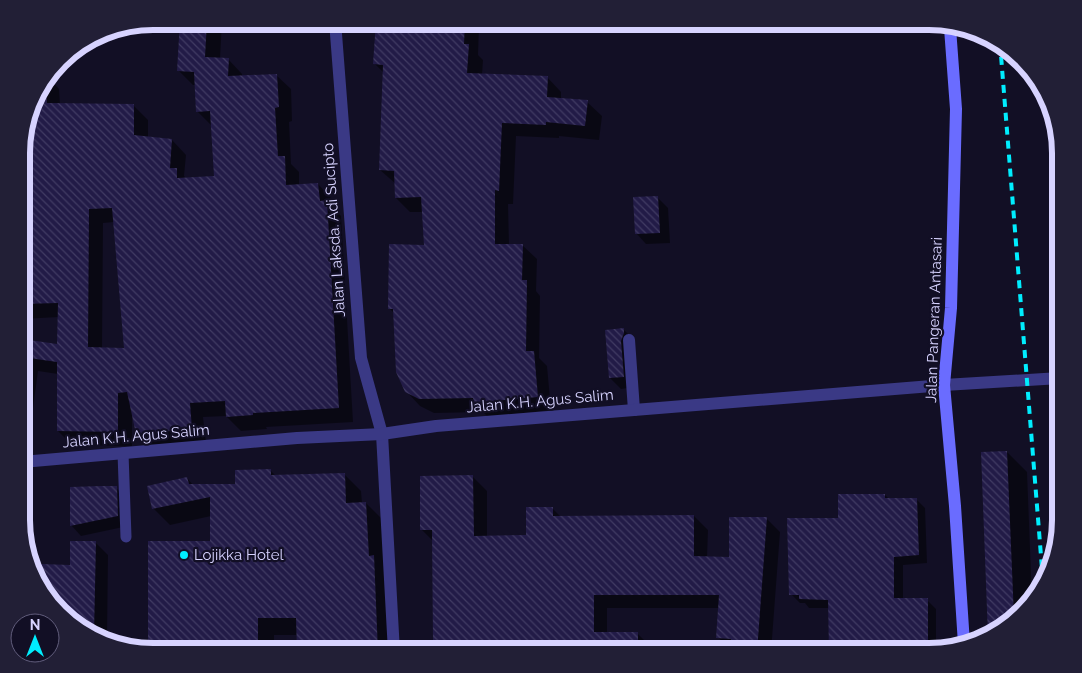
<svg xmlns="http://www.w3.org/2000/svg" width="1082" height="673" viewBox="0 0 1082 673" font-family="Raleway,sans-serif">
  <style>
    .shadow { fill: #0007; fill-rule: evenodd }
    .building { fill: url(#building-back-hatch); fill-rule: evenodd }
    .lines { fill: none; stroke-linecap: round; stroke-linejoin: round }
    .service { stroke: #3a3985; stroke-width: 11 }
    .minor { stroke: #3a3985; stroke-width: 12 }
    .tertiary { stroke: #3a3985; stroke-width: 12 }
    .secondary { stroke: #6a6cff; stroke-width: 12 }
    .rail { stroke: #00edfe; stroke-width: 4; stroke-dasharray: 8 6; stroke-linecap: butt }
    .poi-dot { fill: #00edfe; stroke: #120f25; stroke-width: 2 }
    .labels { text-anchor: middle; stroke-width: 4.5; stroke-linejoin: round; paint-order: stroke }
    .street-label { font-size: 15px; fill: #d7d3ff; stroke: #120f25 }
    .poi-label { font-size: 15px; fill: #d7d3ff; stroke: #120f25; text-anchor: start }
    .rim { fill: none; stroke: #d7d3ff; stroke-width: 6 }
  </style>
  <defs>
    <pattern id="building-back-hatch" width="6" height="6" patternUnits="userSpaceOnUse" patternTransform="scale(1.25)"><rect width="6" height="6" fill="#221b47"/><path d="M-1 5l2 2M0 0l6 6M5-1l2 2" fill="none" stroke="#413b63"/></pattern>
  </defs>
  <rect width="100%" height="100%" fill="#120f25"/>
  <g class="shadow">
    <path d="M181,21h41l-2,38h8l14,15v3l34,-2 15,14 1,32 -3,1 2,42 8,8v13l19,-1 14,15 1,9 8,8 12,206 -87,5 1,2 -26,2 -15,-15 -23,1 3,26 -54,5 -15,-15 -5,-18v31l-60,-1 -14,-14v-57l-20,-3 -8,59 -8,-1v-88l37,5v-29l-37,2v-183l13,-42 13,-17 11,12 1,16h73l15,15v18l24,2 14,15 -2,21 2,2 29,-1 -3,-51 -15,-15 -1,-26h-3l-15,-15zM114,222l11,127h-23l1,-126z"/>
    <polygon points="375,21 474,21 479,26 478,55 483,60 482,75 547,77 561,92 561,99 587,102 602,116 599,140 559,136 559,138 516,136 513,204 508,204 509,245 522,245 537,259 536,291 540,296 539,358 547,366 551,410 488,417 483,412 434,413 420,406 406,391 395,314 389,308 425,246 423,212 410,212 396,198 396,184 380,170 384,73 375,64 377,32 374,29"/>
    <polygon points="658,198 668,208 670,243 646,244 636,233"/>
    <polygon points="623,329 634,340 634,387 621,389 610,378"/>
    <polygon points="1007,452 1027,472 1032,600 995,634 990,636 983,453"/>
    <polygon points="271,471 276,476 344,474 361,491 362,503 366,503 383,520 394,652 298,652 298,635 274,635 274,652 149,651 149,542 212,542 211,516 170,525 153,508 187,478 194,486 236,485"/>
    <polygon points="473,477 487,491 487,537 527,536 552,508 562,518 694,516 708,530 707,558 730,558 766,518 780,532 771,652 731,652 718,637 720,608 607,608 607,634 637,633 651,647 651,652 445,652 435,641 434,542 422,530"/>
    <polygon points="116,488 127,498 128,526 81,536 71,525"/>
    <polygon points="885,495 889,499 916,499 925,508 927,563 903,565 903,600 927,600 936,609 936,648 928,648 928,651 792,652 792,647 830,646 829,608 809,608 805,603 800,603 791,594 839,519"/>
    <polygon points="22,503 30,511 32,541 24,541 25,544 22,537"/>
    <polygon points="95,542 108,555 107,638 80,630 39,586 32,566 71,566"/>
  </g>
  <g class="building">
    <path d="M180,21h27l-2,36 24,1 -1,18 49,-2 2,33 -4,1 3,48h7l1,29 32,-2 2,18 7,-1 12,208 -86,5v2l-27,2 -1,-16 -35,2 2,26 -56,5 -9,-42 -9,1v39l-61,-1v-69l-35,-5v-18l35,5 1,-41 -36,1v-168l13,-42 10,-14 2,23 87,1v31l38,4 -2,29h7v10l37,-2 -4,-65 -14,1 -2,-40 -17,-1zM112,208l12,140 -36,-1 1,-138z"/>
    <polygon points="376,21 465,21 464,44 469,44 467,73 548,76 547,97 588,100 585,126 546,122 546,125 502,123 499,191 495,190 495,244 523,244 522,280 527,280 526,351 534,351 538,397 473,403 473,398 419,399 405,392 396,372 393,309 388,309 389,244 424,245 421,197 395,198 394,171 379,170 383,65 373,64"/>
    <polygon points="658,196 660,233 635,234 633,197"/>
    <polygon points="624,328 624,333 621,341 624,377 609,378 605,330"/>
    <polygon points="1007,451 1014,617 995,634 988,636 981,452"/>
    <polygon points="271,469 271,475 345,473 346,503 366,502 369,556 374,555 378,652 297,652 296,618 258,618 258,652 152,652 148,650 148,541 210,541 210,497 152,509 147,486 187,477 189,484 235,484 235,470"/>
    <polygon points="473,475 474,536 526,535 526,507 553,507 553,516 694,515 694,556 729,557 729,517 767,517 757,652 730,652 731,639 716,638 719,595 594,595 594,632 638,632 638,652 455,652 455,641 433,641 432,530 420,530 420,476"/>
    <polygon points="101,486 117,486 118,516 70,526 70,487"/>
    <polygon points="838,494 885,494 885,498 917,498 919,555 894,557 894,598 928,598 928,640 919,640 919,651 829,652 828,600 799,599 799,595 789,595 787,518 838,518"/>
    <polygon points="70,541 96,541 94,634 80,630 39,586 34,571 40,571 41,564 70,565"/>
  </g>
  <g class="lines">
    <polyline class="service" points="123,453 126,537"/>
    <polyline class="minor" points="629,340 634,410"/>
    <g class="tertiary">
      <polyline points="335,21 361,358 382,434 394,652"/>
      <polyline points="22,462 297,438 382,434 436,426 634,410 944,385 1060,378"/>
    </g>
    <polyline class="secondary" points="950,28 956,109 951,308 944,385 955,506 964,644"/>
    <polyline class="rail" points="1000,43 1043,581"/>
  </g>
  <circle class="poi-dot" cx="184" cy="555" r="5"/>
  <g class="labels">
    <g class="street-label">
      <text transform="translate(334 230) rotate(-94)" y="5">Jalan Laksda. Adi Sucipto</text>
      <text transform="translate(934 320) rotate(-88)" y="5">Jalan Pangeran Antasari</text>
      <text transform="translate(540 401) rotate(-5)" y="5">Jalan K.H. Agus Salim</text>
      <text transform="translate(136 436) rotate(-5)" y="5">Jalan K.H. Agus Salim</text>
    </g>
    <g class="poi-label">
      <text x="194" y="560">Lojikka Hotel</text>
    </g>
  </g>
  <path d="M0 0H1082V673H0ZM153 30H929A123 123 0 0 1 1052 153V520A123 123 0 0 1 929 643H153A123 123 0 0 1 30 520V153A123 123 0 0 1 153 30Z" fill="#221f36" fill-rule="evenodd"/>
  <path class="rim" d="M153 30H929A123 123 0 0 1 1052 153V520A123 123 0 0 1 929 643H153A123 123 0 0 1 30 520V153A123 123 0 0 1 153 30Z"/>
  <g transform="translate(35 638)"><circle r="24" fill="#120f25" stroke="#615d7c"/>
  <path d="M0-4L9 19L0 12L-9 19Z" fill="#00edfe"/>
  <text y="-8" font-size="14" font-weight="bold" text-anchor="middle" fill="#d7d3ff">N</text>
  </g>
</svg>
